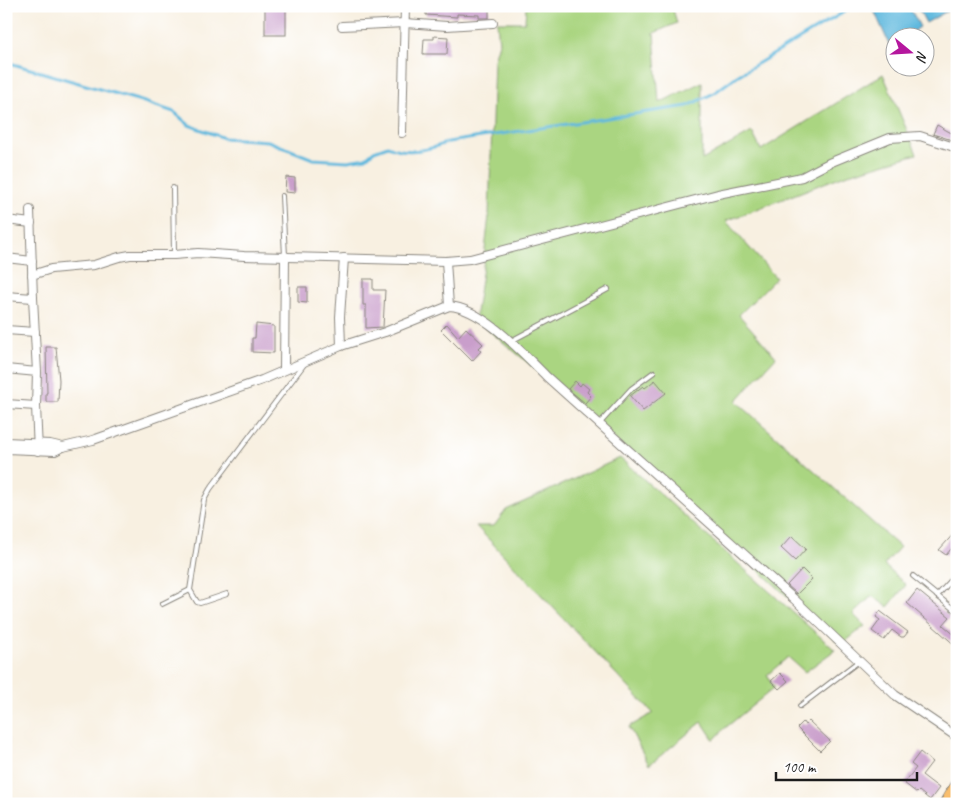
<svg xmlns="http://www.w3.org/2000/svg" width="963" height="810" viewBox="0 0 963 810" font-family="Caveat,sans-serif">
  <style>
    .green { fill: #aad581; stroke: #63784e }
    .water { fill: #60b9de; stroke: #3e6a7d }
    .lines { fill: none; stroke-linecap: round; stroke-linejoin: round }
    .stream { stroke: #60b9de; stroke-width: 3 }
    .building { fill: #c99ecb }
    .service-casing { stroke: #8a867e; stroke-width: 6 }
    .minor-casing { stroke: #8a867e; stroke-width: 10 }
    .primary-casing { stroke: #8a867e; stroke-width: 15 }
    .service { stroke: #fff; stroke-width: 4 }
    .minor { stroke: #fff; stroke-width: 8 }
    .primary { stroke: #f9be6d; stroke-width: 12 }
  </style>
  <rect width="100%" height="100%" fill="#fff"/>
  <filter id="ink" filterUnits="userSpaceOnUse"><feTurbulence type="fractalNoise" baseFrequency=".02" numOctaves="2"/><feDisplacementMap in="SourceGraphic" scale="10" xChannelSelector="R" yChannelSelector="G"/><feConvolveMatrix kernelMatrix="1 2 1 2 8 2 1 2 1" color-interpolation-filters="sRGB"/></filter>
  <filter id="wash" filterUnits="userSpaceOnUse"><feTurbulence type="fractalNoise" baseFrequency=".0096" numOctaves="4" result="noise"/><feDisplacementMap in="SourceGraphic" scale="20" xChannelSelector="R" yChannelSelector="G"/><feGaussianBlur stdDeviation="1.12" result="paint"/><feColorMatrix in="noise" values="0 0 0 0 0 0 0 0 0 0 0 0 0 0 0 0 0 1.4 0 .05"/><feComposite in="paint" operator="in"/></filter>
  <g filter="url(#wash)">
    <rect width="100%" height="100%" fill="#f8f0e1"/>
    <g class="green">
      <polygon points="526,6 672,6 677,23 654,33 659,103 702,82 702,160 752,132 761,150 883,74 917,154 845,175 726,221 776,278 739,315 776,357 736,401 900,547 884,565 906,585 888,607 872,596 853,614 865,626 841,645 555,385 475,319 483,267 489,216 494,60 499,43 497,22 525,22"/>
      <polygon points="620,458 835,650 805,672 788,657 767,675 774,688 724,729 714,740 702,722 649,765 629,727 653,713 476,526 494,526 506,510"/>
    </g>
    <g class="water">
      <polygon points="872,6 909,6 920,27 904,37 896,38 895,43 890,46"/>
      <polygon points="917,6 956,6 926,23"/>
    </g>
    <g class="lines">
      <path class="stream" d="M6,62l135,39 33,11 15,13 35,13 44,3 45,18 35,2 18,-3 8,-7 14,-5c18,9 42,4 60,-4l240,-36 26,-13 23,-17 117,-70"/>
    </g>
    <g id="blocks">
      <g class="building">
        <rect x="265" y="6" width="21" height="29"/>
        <polygon points="426,6 489,6 489,18 479,18 479,15 457,14 457,17 426,15"/>
        <polygon points="434,36 448,37 447,54 423,54 424,39 434,39"/>
        <polygon points="937,125 955,135 952,140 933,134"/>
        <polygon points="286,177 295,178 295,193 285,192"/>
        <polygon points="363,279 373,279 373,290 385,290 383,327 366,328 366,305 363,305"/>
        <polygon points="298,287 307,287 307,303 298,302"/>
        <polygon points="256,324 274,326 274,353 252,352 252,338 255,338"/>
        <polygon points="447,324 458,337 466,328 483,344 478,349 481,351 472,361 441,330"/>
        <polygon points="46,347 56,347 59,380 58,402 46,402 46,393 47,393"/>
        <polygon points="655,380 666,393 643,411 630,396 643,386 645,388"/>
        <polygon points="575,381 580,386 582,383 589,389 587,392 591,396 585,403 568,389"/>
        <polygon points="957,530 957,542 946,555 939,550"/>
        <polygon points="792,536 806,549 795,561 781,548"/>
        <polygon points="802,569 812,579 797,594 787,585"/>
        <polygon points="917,590 950,617 943,625 957,637 957,647 907,603"/>
        <polygon points="880,611 908,632 904,637 901,637 892,630 884,640 872,631 880,620 876,617"/>
        <polygon points="780,673 788,681 779,689 771,681"/>
        <polygon points="809,721 830,741 820,751 797,728 803,722 805,725"/>
        <polygon points="920,752 932,762 922,775 939,788 930,800 919,791 917,793 904,783 916,768 911,764"/>
      </g>
    </g>
  </g>
  <g filter="url(#ink)">
    <use href="#blocks" fill-opacity="0" stroke="#8a867e" stroke-width="1"/>
    <g class="lines">
      <defs>
        <g id="service">
          <polyline points="173,188 174,255"/>
          <polyline points="282,196 285,256"/>
          <polyline points="511,341 608,289"/>
          <polyline points="600,423 631,389 654,372"/>
          <polyline points="913,576 957,612"/>
          <polyline points="227,594 200,603 197,602 190,590 204,500 210,489 305,363"/>
          <polyline points="937,596 957,574"/>
          <polyline points="162,604 190,590"/>
          <polyline points="800,706 859,661"/>
        </g>
        <g id="minor">
          <polyline points="342,26 405,23 447,26 493,23"/>
          <polyline points="402,133 405,6"/>
          <polyline points="30,210 33,298 37,372 36,406 38,451"/>
          <polyline points="6,220 31,223"/>
          <polyline points="6,258 32,261"/>
          <polyline points="446,261 449,306"/>
          <polyline points="32,275 51,269 94,265 119,257 130,255 174,255 198,253 244,256 446,261 470,259 718,194 802,177 829,163 890,138 920,136 957,148"/>
          <polyline points="6,296 33,298"/>
          <polyline points="6,330 35,332"/>
          <polyline points="341,346 340,317 344,258"/>
          <polyline points="6,369 37,372"/>
          <polyline points="284,370 285,256"/>
          <polyline points="6,404 36,406"/>
          <polyline points="6,442 50,444 63,447"/>
          <path d="M6,449l49,2 8,-4 30,-7 169,-60 79,-34 44,-14 64,-26c33,2 75,48 98,71l247,222 101,96 62,42"/>
        </g>
        <polyline id="primary" points="946,804 957,785"/>
      </defs>
      <use href="#service" class="service-casing"/>
      <use href="#minor" class="minor-casing"/>
      <use href="#primary" class="primary-casing"/>
      <use href="#service" class="service"/>
      <use href="#minor" class="minor"/>
      <use href="#primary" class="primary"/>
    </g>
  </g>
  <rect width="963" height="810" fill="none" stroke="#fff" stroke-width="25"/>
  <g transform="translate(910 52) rotate(108)"><circle r="24" fill="#ffffff" stroke="#a4a4a4"/>
  <path d="M0-4L9 19L0 12L-9 19Z" fill="#b5179e"/>
  <text y="-8" font-size="14" font-weight="bold" text-anchor="middle" fill="#1c1c1c">N</text>
  </g>
  <path d="M776 772v8h141v-8" fill="none" stroke="#1c1c1c" stroke-width="2.5"/>
  <text x="783" y="772" font-size="15" fill="#1c1c1c" stroke="#ffffff" stroke-width="4" paint-order="stroke">100 m</text>
</svg>
